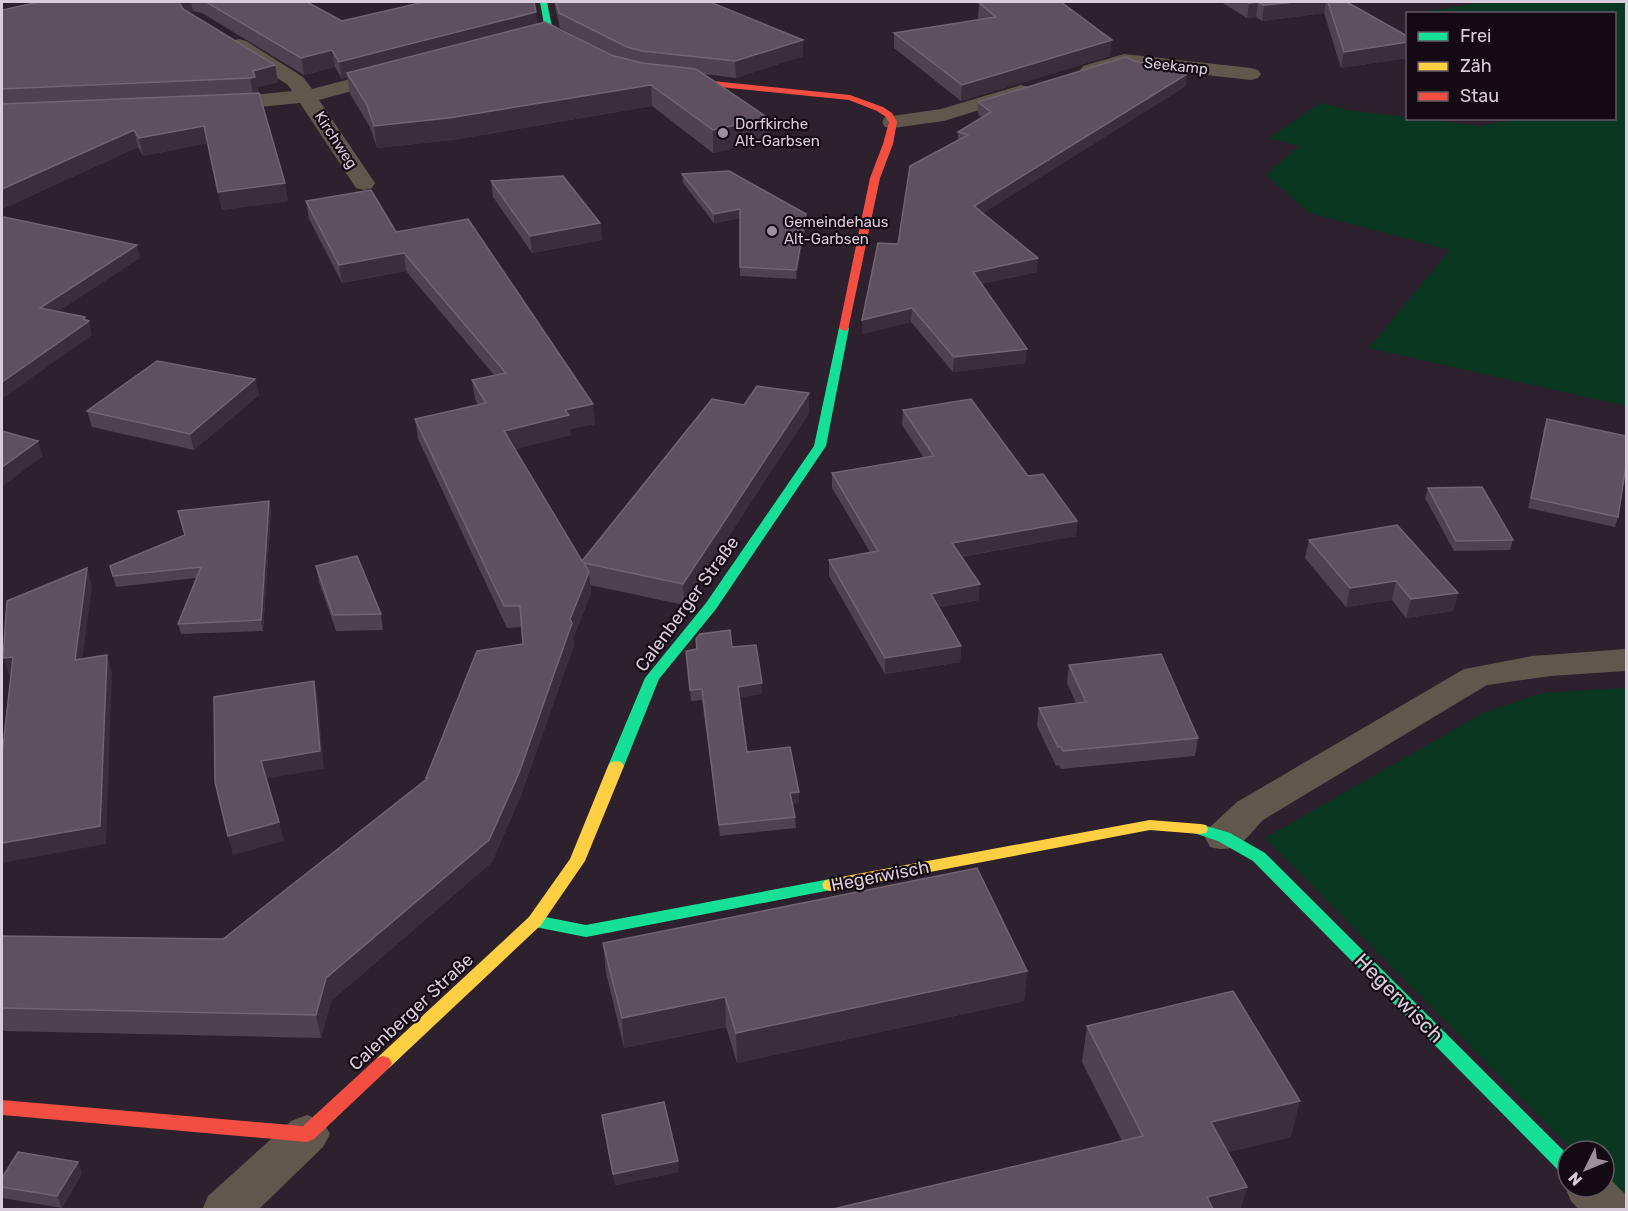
<svg xmlns="http://www.w3.org/2000/svg" width="1628" height="1211" viewBox="0 0 1628 1211" font-family="Rubik,sans-serif">
  <style>
    .green { fill: #093721 }
    .lines { fill: none; stroke-linecap: round; stroke-linejoin: round }
    .street { fill: #61574d; fill-rule: evenodd }
    .fast { fill: #16e098; fill-rule: evenodd }
    .slow { fill: #ffcf43; fill-rule: evenodd }
    .jam { fill: #f24e42; fill-rule: evenodd }
    .wall { fill: #4f4150 }
    .shaded-wall { fill: #3b2e3c }
    .building { fill: #5e505f; stroke: #716472; stroke-width: 1.5 }
    .poi-dot { fill: #9c909d; stroke: #130a13; stroke-width: 2 }
    .labels { text-anchor: middle; stroke-width: 4.5; stroke-linejoin: round; paint-order: stroke }
    .far-street-label { font-size: 15px; fill: #d9ccda; stroke: #130a13 }
    .far-poi-label { font-size: 15px; fill: #d9ccda; stroke: #130a13; text-anchor: start }
    .street-label { font-size: 18px; fill: #d9ccda; stroke: #130a13 }
    .near-street-label { font-size: 21px; fill: #d9ccda; stroke: #130a13 }
  </style>
  <rect width="100%" height="100%" fill="#2c212c"/>
  <g class="green">
    <polygon points="1482,2 1626,2 1626,406 1369,348 1450,250 1310,213 1266,175 1299,146 1269,138 1321,103 1348,110 1480,126 1518,119 1614,118 1614,14 1425,12"/>
    <polygon points="1626,688 1626,1206 1604,1183 1604,1151 1573,1151 1265,838 1483,713 1542,693"/>
  </g>
  <g class="lines">
    <g class="street">
      <polygon points="239,39 246,41 303,77 312,89 392,68 399,70 402,74 399,78 319,100 375,183 372,188 364,190 356,188 300,103 216,111 209,109 205,105 209,101 216,99 292,91 288,85 232,49 229,45 232,41"/>
      <polygon points="1124,54 1251,68 1258,70 1261,74 1258,78 1251,80 1125,66 1090,76 1083,74 1080,70 1083,66"/>
      <polygon points="1021,85 1028,87 1031,91 1028,95 944,121 893,128 885,127 882,122 885,117 941,109"/>
      <path d="M1626,649v22l-75,5 -64,9 -224,135c-17,18 -25,35 -53,27l-5,-10 5,-10 27,-25 227,-133 68,-13z"/>
      <polygon points="307,1115 323,1121 330,1134 323,1147 258,1210 202,1210 208,1196 291,1121"/>
      <polygon points="1604,1173 1626,1195 1626,1210 1579,1210 1571,1201 1565,1187 1568,1180 1568,1187 1604,1187"/>
    </g>
    <g class="fast">
      <polygon points="540,2 547,2 553,32 583,47 583,51 577,51 546,35"/>
      <polygon points="844,325 849,328 826,446 716,609 659,679 624,766 621,770 611,770 608,766 645,678 706,603 814,446 839,328"/>
      <polygon points="1200,824 1230,833 1265,853 1568,1155 1568,1175 1561,1173 1253,861 1218,841 1194,833 1192,829 1194,825"/>
      <polygon points="830,879 836,881 838,885 836,889 586,937 535,927 529,925 527,921 529,917 535,915 586,925"/>
    </g>
    <g class="slow">
      <polygon points="616,761 621,762 624,766 585,861 541,925 389,1068 383,1070 377,1068 374,1063 377,1058 529,917 570,859 608,766 611,762"/>
      <polygon points="1150,820 1200,824 1206,825 1208,829 1206,833 1200,834 1150,830 830,891 824,889 822,885 824,881 830,879"/>
    </g>
    <g class="jam">
      <polygon points="674,77 850,95 883,107 892,113 897,122 893,144 880,178 848,330 844,331 839,328 870,178 883,144 889,122 886,117 877,111 849,100 671,82 670,80"/>
      <polygon points="383,1056 389,1058 392,1063 389,1068 314,1139 307,1142 2,1115 2,1100 303,1126 377,1058"/>
    </g>
  </g>
  <g class="wall">
    <polygon points="39,2 307,2 342,21 537,23 611,55 560,28 554,2 710,2 803,56 736,78 704,74 768,118 769,140 713,153 652,106 452,140 377,148 370,127 350,94 347,77 342,79 335,67 304,75 202,13 193,11 188,12 275,65 278,82 257,87 288,201 222,210 208,143 143,156 138,147 2,209 2,10"/>
    <polygon points="1221,2 1347,2 1407,36 1407,58 1341,68 1324,13 1262,21 1256,17 1247,18"/>
    <polygon points="979,3 1110,56 961,101 894,48 894,33 980,20 978,18"/>
    <polygon points="1134,61 1186,86 983,213 1037,272 981,284 1026,363 953,372 911,322 862,334 862,320 958,140 958,132 982,118 978,114 978,102"/>
    <polygon points="682,174 806,214 806,223 796,279 740,276 740,218 714,223 683,183"/>
    <polygon points="491,181 600,223 602,240 532,253 493,197"/>
    <polygon points="306,201 396,232 595,424 570,429 571,435 515,449 582,561 744,405 809,393 809,413 684,605 590,585 591,593 573,638 574,645 521,795 492,862 331,1001 321,1038 2,1031 2,936 223,939 426,780 523,644 522,627 507,628 418,439 415,419 478,405 475,399 472,380 494,375 406,271 342,283 309,219"/>
    <polygon points="255,379 259,395 194,450 92,427 87,411"/>
    <polygon points="903,410 1028,476 1077,521 1076,536 961,557 979,600 939,607 961,646 960,662 885,674 829,576 829,560 870,552 832,488 832,473 924,458 902,425"/>
    <polygon points="1547,419 1618,517 1615,527 1528,508"/>
    <polygon points="1428,488 1513,540 1510,550 1454,551 1425,498"/>
    <polygon points="269,501 271,511 263,631 181,634 178,624 196,578 116,587 110,566"/>
    <polygon points="1309,540 1458,593 1453,611 1406,618 1392,600 1346,607 1305,558"/>
    <polygon points="316,566 381,614 383,630 336,631 319,582"/>
    <polygon points="696,639 732,647 762,694 739,697 747,752 799,792 799,803 792,804 795,817 796,828 720,836 702,700 691,701 686,651 696,650"/>
    <polygon points="1069,665 1198,738 1195,756 1061,769 1059,765 1056,766 1037,726 1039,708 1076,703 1067,683"/>
    <polygon points="603,943 1027,971 1024,1001 737,1063 726,1027 624,1048 606,973"/>
    <polygon points="1087,1026 1291,1137 1228,1152 1122,1141 1082,1062"/>
    <polygon points="602,1115 679,1172 615,1185 603,1126"/>
    <polygon points="78,1162 82,1173 62,1208 2,1198 2,1178"/>
  </g>
  <g class="shaded-wall">
    <polygon points="179,2 191,2 193,11 186,13 182,18"/>
    <polygon points="1258,2 1256,17 1247,18 1249,3"/>
    <polygon points="1295,2 1326,2 1324,13 1262,21 1264,5"/>
    <polygon points="536,12 538,28 347,73 347,77 342,79 339,62"/>
    <polygon points="803,40 803,56 736,78 735,61"/>
    <polygon points="1112,40 1110,56 961,101 962,85"/>
    <polygon points="1407,42 1407,58 1341,68 1344,52"/>
    <polygon points="332,50 335,67 304,75 301,58"/>
    <polygon points="275,65 278,82 257,87 258,94 253,95 250,78 253,71"/>
    <polygon points="1187,74 1186,86 974,219 974,206"/>
    <polygon points="651,85 652,106 452,140 377,148 374,126"/>
    <polygon points="768,118 769,140 713,153 713,130"/>
    <polygon points="204,126 208,143 143,156 139,138"/>
    <polygon points="134,130 138,147 2,209 2,189"/>
    <polygon points="285,183 288,201 222,210 218,192"/>
    <polygon points="740,209 740,218 714,223 714,214"/>
    <polygon points="806,214 806,223 796,279 796,270"/>
    <polygon points="600,223 602,240 532,253 530,236"/>
    <polygon points="137,245 140,258 44,321 40,308"/>
    <polygon points="404,253 406,271 342,283 339,265"/>
    <polygon points="1038,258 1037,272 972,286 973,272"/>
    <polygon points="912,308 911,322 862,334 862,320"/>
    <polygon points="85,317 87,322 89,321 92,335 2,399 2,382"/>
    <polygon points="1027,349 1026,363 953,372 954,357"/>
    <polygon points="255,379 259,395 194,450 190,434"/>
    <polygon points="809,393 809,413 684,605 683,584"/>
    <polygon points="593,404 595,424 570,429 571,435 506,451 504,431 565,410"/>
    <polygon points="38,441 43,456 2,487 2,467"/>
    <polygon points="269,501 271,511 263,631 261,620"/>
    <polygon points="1077,521 1076,536 952,558 952,543"/>
    <polygon points="87,568 92,586 80,678 75,660"/>
    <polygon points="589,572 591,593 573,638 574,645 521,795 492,862 331,1001 321,1038 316,1015 326,978 570,619"/>
    <polygon points="1396,581 1392,600 1346,607 1350,588"/>
    <polygon points="980,584 979,600 930,609 931,594"/>
    <polygon points="1458,593 1453,611 1406,618 1411,599"/>
    <polygon points="961,646 960,662 885,674 885,658"/>
    <polygon points="107,655 112,673 106,844 2,863 2,843"/>
    <polygon points="13,657 19,675 10,677 3,658"/>
    <polygon points="314,681 318,699 324,769 265,779 261,761"/>
    <polygon points="762,683 762,694 738,698 738,687"/>
    <polygon points="799,792 799,803 790,804 790,793"/>
    <polygon points="279,822 284,841 233,855 228,836"/>
    <polygon points="1027,971 1024,1001 737,1063 736,1033"/>
    <polygon points="725,997 726,1027 624,1048 622,1018"/>
    <polygon points="1300,1101 1291,1137 1204,1158 1211,1122"/>
    <polygon points="678,1161 679,1172 615,1185 613,1174"/>
    <polygon points="78,1162 82,1173 62,1208 57,1196"/>
    <polygon points="1247,1187 1241,1209 1204,1209 1207,1197"/>
  </g>
  <g class="building">
    <polygon points="39,2 179,2 183,9 275,65 253,71 255,77 250,78 2,89 2,10"/>
    <polygon points="206,2 307,2 342,21 424,2 534,2 536,12 339,62 332,50 301,58"/>
    <polygon points="556,2 710,2 803,40 735,61 642,51 627,47 559,13"/>
    <polygon points="989,2 1061,2 1112,40 962,85 894,33 996,17 979,3"/>
    <polygon points="1247,2 1295,2 1264,5 1258,2 1249,3"/>
    <polygon points="1328,2 1347,2 1407,36 1407,42 1344,52"/>
    <polygon points="545,22 611,55 642,63 696,69 768,118 713,130 651,85 449,118 374,126 367,105 347,73"/>
    <polygon points="1126,57 1134,61 1187,74 974,206 1038,258 973,272 1027,349 954,357 912,308 862,320 878,243 898,244 910,166 968,135 958,132 991,112 978,102"/>
    <polygon points="259,93 285,183 218,192 204,126 139,138 134,130 2,189 2,104"/>
    <polygon points="729,171 806,214 796,270 740,267 740,209 714,214 682,174"/>
    <polygon points="563,176 600,223 530,236 491,181"/>
    <polygon points="371,190 396,232 468,219 593,404 565,410 569,415 504,431 582,561 712,399 744,405 757,386 809,393 683,584 584,563 589,572 570,619 572,623 519,773 489,840 326,978 316,1015 2,1008 2,936 223,939 428,778 426,778 477,651 523,644 520,606 504,606 415,419 486,403 472,380 506,373 404,253 339,265 306,201"/>
    <polygon points="4,217 137,245 40,308 85,317 83,319 89,321 2,382 2,219"/>
    <polygon points="157,361 255,379 190,434 87,411"/>
    <polygon points="971,399 1028,476 1043,474 1077,521 952,543 980,584 931,594 961,646 885,658 829,560 878,551 832,473 934,456 903,410"/>
    <polygon points="1547,419 1626,436 1626,465 1618,517 1531,498"/>
    <polygon points="2,431 38,441 2,467"/>
    <polygon points="1482,487 1513,540 1456,541 1428,488"/>
    <polygon points="269,501 261,620 178,624 201,567 113,576 110,566 185,535 178,511"/>
    <polygon points="1397,525 1458,593 1411,599 1396,581 1350,588 1309,540"/>
    <polygon points="357,556 381,614 333,615 316,566"/>
    <polygon points="87,568 75,660 107,655 100,826 2,843 2,756 13,657 3,658 7,601"/>
    <polygon points="730,630 732,647 756,645 762,683 738,687 747,752 790,747 799,792 790,793 795,817 719,825 702,689 690,690 686,651 697,649 696,639 700,634"/>
    <polygon points="1161,654 1198,738 1063,751 1061,747 1058,747 1039,708 1086,702 1069,665"/>
    <polygon points="314,681 320,751 261,761 279,822 228,836 215,782 214,697"/>
    <polygon points="977,868 1027,971 736,1033 725,997 622,1018 603,943"/>
    <polygon points="1233,991 1300,1101 1211,1122 1247,1187 1207,1197 1213,1209 833,1209 1143,1136 1087,1026"/>
    <polygon points="664,1102 678,1161 613,1174 602,1115"/>
    <polygon points="18,1152 78,1162 57,1196 2,1187 2,1178"/>
  </g>
  <g class="poi-dot">
    <circle cx="723" cy="133" r="6"/>
    <circle cx="772" cy="231" r="6"/>
  </g>
  <g class="labels">
    <g class="far-street-label">
      <text transform="translate(1176 66) rotate(6)" y="5">Seekamp</text>
      <text transform="translate(336 140) rotate(57)" y="5">Kirchweg</text>
    </g>
    <g class="far-poi-label">
      <text x="735" y="129">Dorfkirche<tspan x="735" dy="17">Alt-Garbsen</tspan></text>
      <text x="784" y="227">Gemeindehaus<tspan x="784" dy="17">Alt-Garbsen</tspan></text>
    </g>
    <g class="street-label">
      <text transform="translate(687 604) rotate(-54)" y="6">Calenberger Straße</text>
      <text transform="translate(880 876) rotate(-11)" y="6">Hegerwisch</text>
      <text transform="translate(411 1012) rotate(-43)" y="6">Calenberger Straße</text>
    </g>
    <g class="near-street-label">
      <text transform="translate(1399 998) rotate(45)" y="7">Hegerwisch</text>
    </g>
  </g>
  <rect width="1628" height="1211" fill="none" stroke="#d9ccda" stroke-width="6"/>
  <rect x="1406" y="12" width="210" height="108" fill="#130a13" stroke="#625863" stroke-width="1.5"/>
  <rect x="1418" y="32" width="30" height="9" fill="#16e098" stroke="#625863" stroke-width="1.5"/>
  <text x="1460" y="42" font-size="18" fill="#d9ccda">Frei</text>
  <rect x="1418" y="62" width="30" height="9" fill="#ffcf43" stroke="#625863" stroke-width="1.5"/>
  <text x="1460" y="72" font-size="18" fill="#d9ccda">Zäh</text>
  <rect x="1418" y="92" width="30" height="9" fill="#f24e42" stroke="#625863" stroke-width="1.5"/>
  <text x="1460" y="102" font-size="18" fill="#d9ccda">Stau</text>
  <g transform="translate(1586 1169) rotate(227)"><circle r="28" fill="#130a13" stroke="#625863" stroke-width="1.5"/>
  <path d="M0-4.5L10 22L0 15L-10 22Z" fill="#9c909d"/>
  <text y="-9" font-size="16" font-weight="bold" text-anchor="middle" fill="#d9ccda">N</text>
  </g>
</svg>
